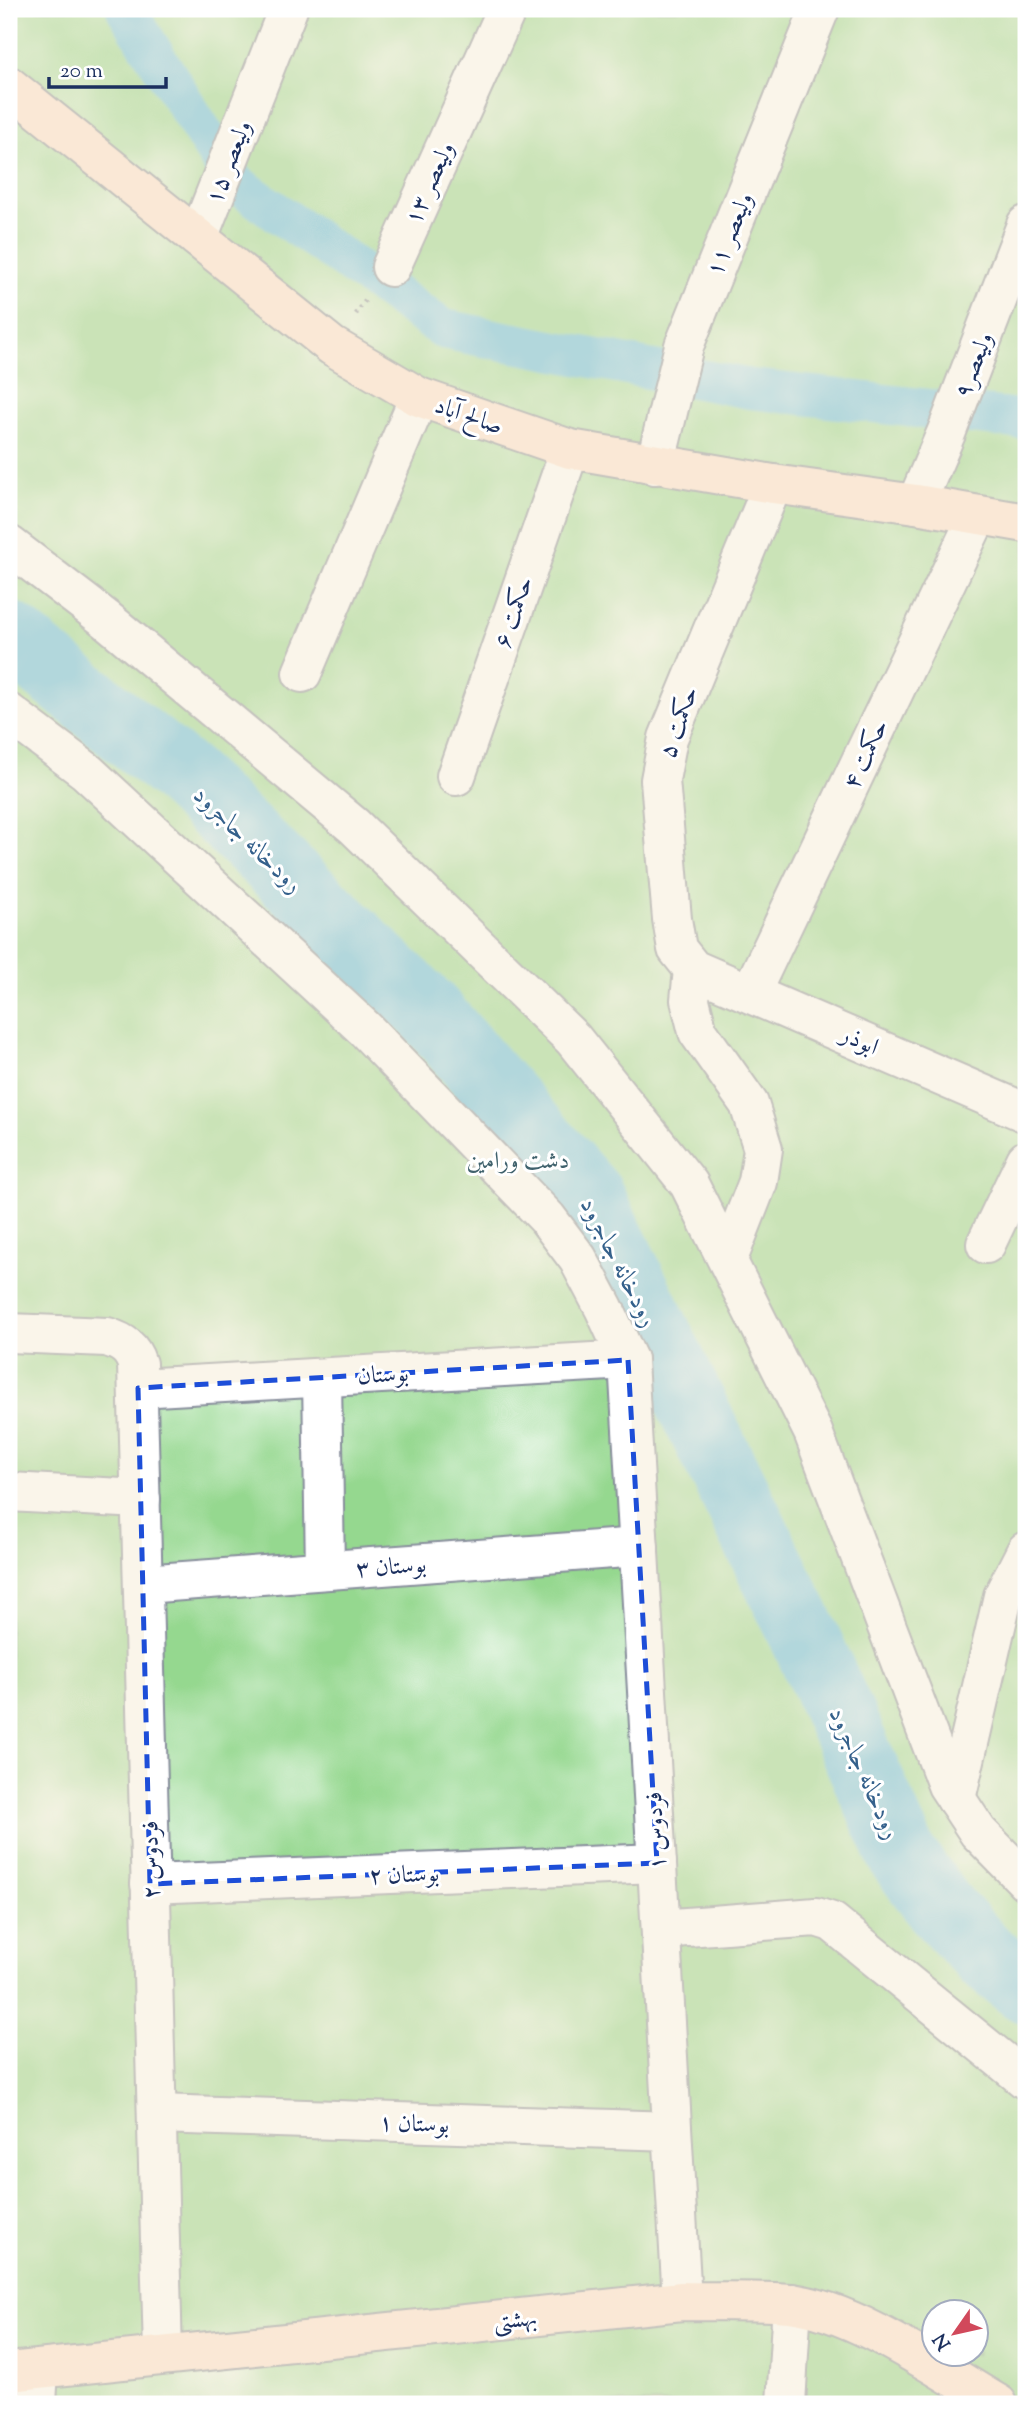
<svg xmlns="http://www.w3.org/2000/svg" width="1035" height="2413" viewBox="0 0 1035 2413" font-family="'Sorts Mill Goudy',Amiri,serif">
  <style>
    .green { fill: #95d88f; stroke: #588476; stroke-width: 2; fill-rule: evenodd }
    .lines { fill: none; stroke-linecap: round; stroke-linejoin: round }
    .canal { stroke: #61bcdf; stroke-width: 40 }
    .river { stroke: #61bcdf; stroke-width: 70 }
    .street-casing { stroke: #888e9c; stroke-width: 42 }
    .secondary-casing { stroke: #888e9c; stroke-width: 42 }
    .path { stroke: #888e9c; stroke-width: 4.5; stroke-dasharray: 2 5; stroke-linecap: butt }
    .street { stroke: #fff; stroke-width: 38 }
    .secondary { stroke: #fee3d2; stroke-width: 38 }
    .marked { fill: none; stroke: #1d4ed8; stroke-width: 5; stroke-dasharray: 14 9; stroke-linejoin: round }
    .labels { text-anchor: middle; stroke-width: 6; stroke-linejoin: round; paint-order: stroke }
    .street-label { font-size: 24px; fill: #1b2f5e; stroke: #fff }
    .park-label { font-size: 24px; fill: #40626d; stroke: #fff }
    .water-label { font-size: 26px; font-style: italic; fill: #34608b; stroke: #fff }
  </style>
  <rect width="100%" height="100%" fill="#fff"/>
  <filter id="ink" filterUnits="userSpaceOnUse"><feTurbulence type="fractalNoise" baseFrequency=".0143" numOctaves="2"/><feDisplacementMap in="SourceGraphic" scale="14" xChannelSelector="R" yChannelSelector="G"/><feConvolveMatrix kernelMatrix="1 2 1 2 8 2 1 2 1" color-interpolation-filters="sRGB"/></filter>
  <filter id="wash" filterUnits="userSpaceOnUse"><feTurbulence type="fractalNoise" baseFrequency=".00686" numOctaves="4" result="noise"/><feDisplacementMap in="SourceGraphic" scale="28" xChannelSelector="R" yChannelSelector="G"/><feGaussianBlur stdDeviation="1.57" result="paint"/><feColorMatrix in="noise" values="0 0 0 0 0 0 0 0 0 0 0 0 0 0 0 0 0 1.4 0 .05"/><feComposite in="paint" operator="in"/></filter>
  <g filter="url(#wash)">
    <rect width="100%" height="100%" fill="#f6ecd9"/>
    <path class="green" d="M9,9h1017v2395h-1017zM934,2312h42v42h-42z"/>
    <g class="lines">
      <polyline class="canal" points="126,9 234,182 443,329 750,389 1026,420"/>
      <polyline class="river" points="9,636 181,774 426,1009 589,1196 800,1626 903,1857 942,1910 987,1958 1026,1988"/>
    </g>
  </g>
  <g filter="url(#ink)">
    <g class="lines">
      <defs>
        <g id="street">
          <polyline points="198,238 288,9"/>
          <polyline points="391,267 507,9"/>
          <polyline points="655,465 684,346 820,9"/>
          <polyline points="773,484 668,738 660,780 672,919 677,949 693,969 1026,1113"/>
          <polyline points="916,504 947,431 1026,225"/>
          <polyline points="9,545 107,620 354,826 573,1039 689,1184 813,1432 947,1785 978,1832 1026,1881"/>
          <polyline points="302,673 419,397"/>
          <polyline points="9,713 86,771 365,1029 547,1218 578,1259 604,1308 628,1360 682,2301"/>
          <polyline points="456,776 570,449"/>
          <polyline points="693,969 690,1000 698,1032 749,1104 763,1149 758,1182 728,1259"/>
          <polyline points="751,992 978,515"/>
          <polyline points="986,1244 1026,1160"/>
          <path d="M9,1333l98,4c16,5 25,11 30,27l26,991"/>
          <polyline points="322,1378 325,1570"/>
          <polyline points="138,1388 628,1360"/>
          <polyline points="9,1492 141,1499"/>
          <polyline points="143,1584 639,1547"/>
          <polyline points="956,1799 1003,1596 1026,1551"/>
          <polyline points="150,1884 657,1863"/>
          <polyline points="661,1929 816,1917 832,1922 1026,2080"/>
          <polyline points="157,2114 672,2131"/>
          <polyline points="37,2404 39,2369"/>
          <polyline points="786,2404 792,2303"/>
        </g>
        <g id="secondary">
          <polyline points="9,86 332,346 419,397 570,449 773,484 916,504 1026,523"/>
          <path d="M9,2372l673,-71c36,1 73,-1 108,2 65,7 151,68 208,101"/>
        </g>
      </defs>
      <use href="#street" class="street-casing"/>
      <use href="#secondary" class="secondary-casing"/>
      <polyline class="path" points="356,314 367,298"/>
      <use href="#street" class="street"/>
      <use href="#secondary" class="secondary"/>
    </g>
  </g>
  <path d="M0 0H1035V2413H0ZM628,1360l29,503 -507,21 -12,-496z" fill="#f6ecd9" fill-opacity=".55" fill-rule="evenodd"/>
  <path class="marked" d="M628,1360l29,503 -507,21 -12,-496z"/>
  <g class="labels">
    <g class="street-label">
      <text transform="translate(228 162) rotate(-69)" y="8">۱۵ ولیعصر</text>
      <text transform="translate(429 183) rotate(-66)" y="8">ولیعصر ۱۳</text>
      <text transform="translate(729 234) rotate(-68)" y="8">ولیعصر ۱۱</text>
      <text transform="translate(973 365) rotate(-69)" y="8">ولیعصر۹</text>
      <text transform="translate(469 415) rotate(19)" y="8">صالح آباد</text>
      <text transform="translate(513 612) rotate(-71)" y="8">حکمت ۶</text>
      <text transform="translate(678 722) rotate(-71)" y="8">حکمت ۵</text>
      <text transform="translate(865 754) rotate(-65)" y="8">حکمت ۴</text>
      <text transform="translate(860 1040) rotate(24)" y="8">ابوذر</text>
      <text transform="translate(383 1374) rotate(-3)" y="8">بوستان</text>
      <text transform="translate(391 1566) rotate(-4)" y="8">بوستان ۳</text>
      <text transform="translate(655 1831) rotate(-93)" y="8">فردوس ۱</text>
      <text transform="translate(150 1860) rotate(-91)" y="8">فردوس ۲</text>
      <text transform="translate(404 1874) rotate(-2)" y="8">بوستان ۲</text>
      <text transform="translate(414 2123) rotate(2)" y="8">بوستان ۱</text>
      <text transform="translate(515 2319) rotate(-6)" y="8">بهشتی</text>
    </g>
    <g class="park-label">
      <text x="518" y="1168">دشت ورامین</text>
    </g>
    <g class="water-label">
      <text transform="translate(249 839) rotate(44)" y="9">رودخانه جاجرود</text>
      <text transform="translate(620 1262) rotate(63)" y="9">رودخانه جاجرود</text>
      <text transform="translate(866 1773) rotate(66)" y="9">رودخانه جاجرود</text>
    </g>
  </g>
  <rect width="1035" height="2413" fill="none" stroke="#fff" stroke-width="35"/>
  <g transform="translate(955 2333) rotate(236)"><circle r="33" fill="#ffffff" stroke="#a4acbf" stroke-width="2"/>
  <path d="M0-5L12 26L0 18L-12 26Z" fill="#d1495b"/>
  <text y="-10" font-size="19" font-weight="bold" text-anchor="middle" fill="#1b2f5e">N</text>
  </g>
  <path d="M49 77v10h117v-10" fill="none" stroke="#1b2f5e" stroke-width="3.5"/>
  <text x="60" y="77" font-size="21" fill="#1b2f5e" stroke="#ffffff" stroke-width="5" paint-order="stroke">20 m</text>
</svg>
